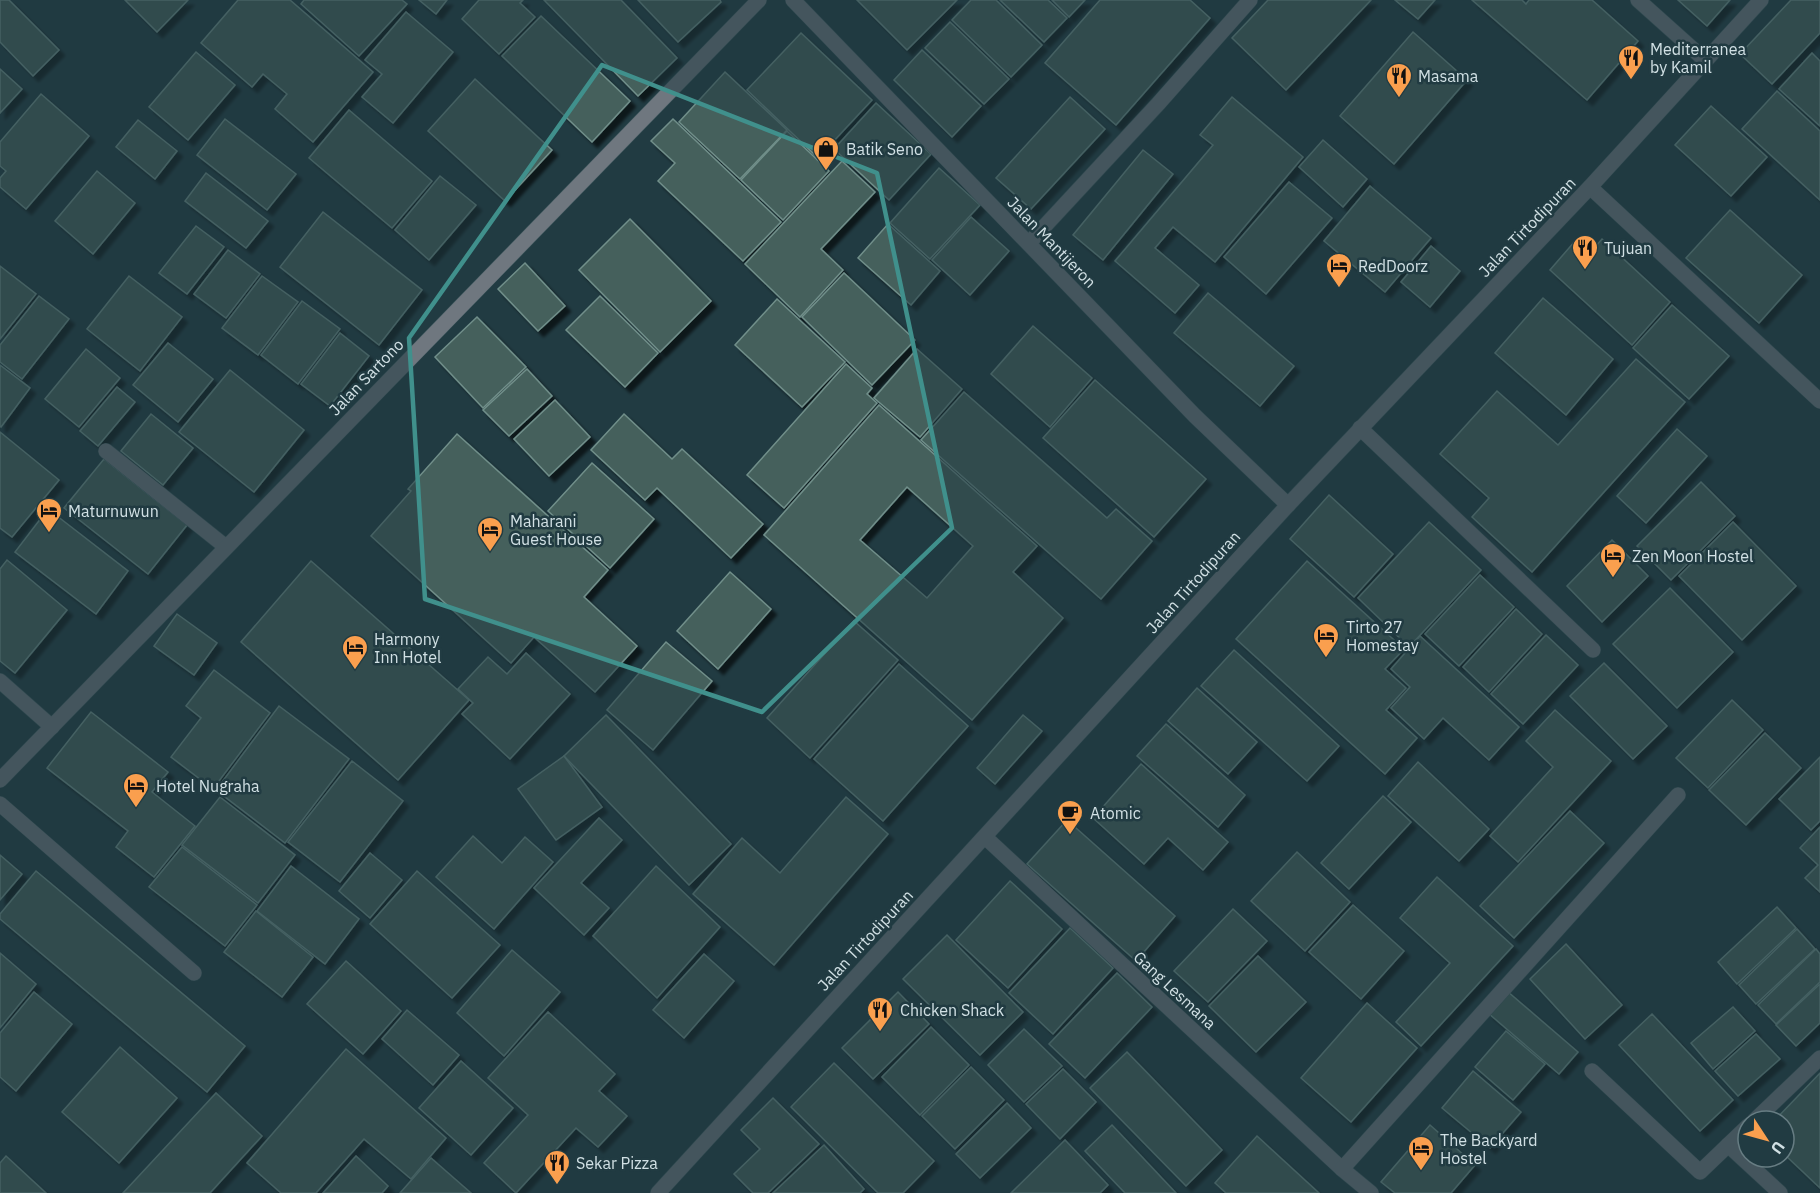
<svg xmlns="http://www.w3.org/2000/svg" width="1820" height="1193" viewBox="0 0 1820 1193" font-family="'IBM Plex Sans',sans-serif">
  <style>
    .building { fill: #44605c; stroke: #718f8a; stroke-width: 1.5; fill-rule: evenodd; filter: url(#shadow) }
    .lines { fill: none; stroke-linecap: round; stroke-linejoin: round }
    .minor-casing { stroke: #41595f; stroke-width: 16 }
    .minor { stroke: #6f777f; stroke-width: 15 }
    .marked { fill: none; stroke: #40908c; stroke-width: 4.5; stroke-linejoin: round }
    .labels { text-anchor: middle; stroke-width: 5; stroke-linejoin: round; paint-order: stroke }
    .poi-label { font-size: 16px; fill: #d1e0e4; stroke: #213b42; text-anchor: start }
    .street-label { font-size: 16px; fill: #d1e0e4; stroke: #213b42 }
  </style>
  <defs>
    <filter id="shadow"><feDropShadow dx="5.5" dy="5.5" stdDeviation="1.5" flood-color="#0009"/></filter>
  </defs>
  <rect width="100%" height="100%" fill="#213b42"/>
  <g class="building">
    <polygon points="0,0 9,0 59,50 33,76 0,42"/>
    <polygon points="125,0 188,0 157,32"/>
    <polygon points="238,0 290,0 373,72 313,142 275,109 287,94 263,74 252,87 201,43"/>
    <polygon points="304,0 402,0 407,4 359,56 301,4"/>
    <polygon points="419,0 447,0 436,14"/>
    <polygon points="479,0 523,0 520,3 535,17 499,54 462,19"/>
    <polygon points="544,0 621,0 677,58 638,96"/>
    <polygon points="638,0 720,0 721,2 678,42"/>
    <polygon points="857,0 957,0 907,50"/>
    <polygon points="971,0 996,0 1042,45 1011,77 952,20"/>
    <polygon points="1000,0 1048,0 1067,18 1044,42"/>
    <polygon points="1052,0 1085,0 1069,17"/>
    <polygon points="1100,0 1190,0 1210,18 1116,125 1045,63"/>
    <polygon points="1268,0 1371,0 1286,90 1232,38"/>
    <polygon points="1395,0 1435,0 1418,19"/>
    <polygon points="1472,0 1522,0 1526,4 1529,0 1592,0 1638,41 1587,100"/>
    <polygon points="1678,0 1730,0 1707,26"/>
    <polygon points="1791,0 1820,0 1820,33 1772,84 1740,54"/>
    <polygon points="406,12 453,52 393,123 362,97 382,74 365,60"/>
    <polygon points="541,16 630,101 592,142 502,56"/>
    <polygon points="950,22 1009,79 984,104 925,48"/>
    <polygon points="1413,32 1467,80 1394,164 1340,116"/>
    <polygon points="801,33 872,100 818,158 747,90"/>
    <polygon points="922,50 981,106 952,137 894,80"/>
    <polygon points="196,52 235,85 188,140 149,107"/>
    <polygon points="1812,53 1820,61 1820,126 1779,89"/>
    <polygon points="0,69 22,89 0,113"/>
    <polygon points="725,72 787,130 740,179 679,122"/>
    <polygon points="475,79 552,150 505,201 428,131"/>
    <polygon points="1777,91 1820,131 1820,200 1742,129"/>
    <polygon points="41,94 89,136 26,209 0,187 0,178 6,171 0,166 0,142"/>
    <polygon points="1070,97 1105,129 1031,209 996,178"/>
    <polygon points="1232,97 1303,157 1215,262 1173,227 1155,248 1199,285 1175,313 1115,261 1213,145 1200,135"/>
    <polygon points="876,103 931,154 889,200 834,149"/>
    <polygon points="1711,106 1767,157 1731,196 1675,145"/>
    <polygon points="349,110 432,181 392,228 309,158"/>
    <polygon points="225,119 296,174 267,210 197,155"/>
    <polygon points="673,119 781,222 743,261 658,181 675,163 651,141"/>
    <polygon points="138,120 177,151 155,179 116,147"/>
    <polygon points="787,131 829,171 783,220 741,180"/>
    <polygon points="1323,140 1367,179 1343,207 1299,167"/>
    <polygon points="1143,150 1173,174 1103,260 1073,235"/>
    <polygon points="842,161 875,192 821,249 843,270 800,317 745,264"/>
    <polygon points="939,168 980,205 930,259 890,223"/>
    <polygon points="97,171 135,203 93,254 55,221"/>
    <polygon points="206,173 268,221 246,248 185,201"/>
    <polygon points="440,176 476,205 429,260 395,230"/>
    <polygon points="1289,182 1332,218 1266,294 1224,257"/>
    <polygon points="1370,186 1431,238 1385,292 1324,241"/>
    <polygon points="1730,210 1802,275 1759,323 1686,258"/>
    <polygon points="323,212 422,290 379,345 280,267"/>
    <polygon points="971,217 1009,251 970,295 932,260"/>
    <polygon points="630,219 711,301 660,352 579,270"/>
    <polygon points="888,224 940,271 911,305 858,258"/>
    <polygon points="196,226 224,247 187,294 159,273"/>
    <polygon points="1602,239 1670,302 1632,345 1550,270 1575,241 1589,254"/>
    <polygon points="1431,246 1460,271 1430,307 1401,282"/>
    <polygon points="228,250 260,274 226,318 194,294"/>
    <polygon points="525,263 565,306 538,331 498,289"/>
    <polygon points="0,266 36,294 0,339"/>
    <polygon points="844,273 915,340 872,385 802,317"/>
    <polygon points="129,276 182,317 140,371 87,329"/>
    <polygon points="262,276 298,302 258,355 222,328"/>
    <polygon points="1208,293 1294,366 1260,406 1174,333"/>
    <polygon points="39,296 69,319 22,379 0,362 0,345"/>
    <polygon points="600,296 658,353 625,387 566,330"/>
    <polygon points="1543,298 1613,359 1566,415 1495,353"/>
    <polygon points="777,299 845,362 802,407 735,345"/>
    <polygon points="302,301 340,329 298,384 261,355"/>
    <polygon points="1672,305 1729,356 1689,399 1633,348"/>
    <polygon points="477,317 526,367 483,408 435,357"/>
    <polygon points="1033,326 1092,378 1050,427 991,374"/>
    <polygon points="340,333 369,356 330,406 301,384"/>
    <polygon points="168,343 213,379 178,422 133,385"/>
    <polygon points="86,349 120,378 79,427 45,399"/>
    <polygon points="917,349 962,389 920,437 874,398"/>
    <polygon points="1636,359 1685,402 1532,572 1472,517 1489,498 1440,454 1497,391 1558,445"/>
    <polygon points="846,364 872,388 867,394 877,403 784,508 747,475"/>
    <polygon points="0,365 30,388 1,427 0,426"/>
    <polygon points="527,369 552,396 509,436 483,410"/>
    <polygon points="230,370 304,430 254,492 179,432"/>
    <polygon points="1095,380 1206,479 1154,537 1043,438"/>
    <polygon points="117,387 135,402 98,446 80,431"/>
    <polygon points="964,392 1107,518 1116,509 1152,541 1101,599 921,440"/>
    <polygon points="555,400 590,437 549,476 514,439"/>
    <path d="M879,405l158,141 -24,26 50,46 -91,102 -208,-185zM907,487l66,59 -46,52 -67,-58z"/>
    <polygon points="151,414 193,448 163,485 121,451"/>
    <polygon points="624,414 672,459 682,449 763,524 731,558 657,488 645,500 591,450"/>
    <polygon points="1677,429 1707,456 1646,523 1617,496"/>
    <polygon points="0,432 59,480 12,537 0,528"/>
    <polygon points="457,434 608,570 584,597 637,646 595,692 534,637 511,663 371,536 411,491 408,489"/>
    <polygon points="104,459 187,525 148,574 64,508"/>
    <polygon points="592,463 654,519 610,568 548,511"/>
    <polygon points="1701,482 1735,516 1671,580 1637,546"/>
    <polygon points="1329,495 1393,554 1354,597 1290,539"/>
    <polygon points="48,509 128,571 96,614 15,552"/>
    <polygon points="1429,522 1481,570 1409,647 1358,598"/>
    <polygon points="1733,522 1796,586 1742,640 1679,576"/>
    <polygon points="1612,540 1648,576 1602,622 1567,586"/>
    <polygon points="7,560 67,610 15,673 0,661 0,569"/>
    <polygon points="311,561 469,700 398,780 241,642"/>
    <polygon points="1307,561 1404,649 1385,669 1406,688 1386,710 1417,738 1385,774 1236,639"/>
    <polygon points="730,572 771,609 718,669 677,631"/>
    <polygon points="1480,575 1514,607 1459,666 1425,634"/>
    <polygon points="1670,588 1733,652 1677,708 1613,644"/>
    <polygon points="1516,609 1542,634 1489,692 1463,667"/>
    <polygon points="177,614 217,643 194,675 154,646"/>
    <polygon points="854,621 898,660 810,758 767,718"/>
    <polygon points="1546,635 1578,665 1523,724 1491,694"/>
    <polygon points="1420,636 1519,727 1489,760 1443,718 1424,739 1391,708 1410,687 1391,669"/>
    <polygon points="666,642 712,681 653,750 607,710"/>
    <polygon points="1234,650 1339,746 1307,781 1201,686"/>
    <polygon points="526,653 570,694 510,759 462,714 473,703 458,689 488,657 507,674"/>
    <polygon points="1604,663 1667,726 1633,759 1570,696"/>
    <polygon points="899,664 968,726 883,821 814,759"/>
    <polygon points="214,670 270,713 213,789 171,757 201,718 186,706"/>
    <polygon points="1197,688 1257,742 1228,774 1168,721"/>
    <polygon points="1732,700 1763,730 1708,788 1676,758"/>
    <polygon points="279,706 349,759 285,843 216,790"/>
    <polygon points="1555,710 1611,761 1518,862 1490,836 1553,767 1526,741"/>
    <polygon points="91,712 168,772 152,792 195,826 154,877 116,847 128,831 47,768"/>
    <polygon points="606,715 731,844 689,885 564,756"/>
    <polygon points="1023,715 1042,731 995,784 977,768"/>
    <polygon points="1166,724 1245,795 1218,827 1137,756"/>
    <polygon points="1765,733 1801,768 1746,825 1709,790"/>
    <polygon points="564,756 602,807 556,840 518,789"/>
    <polygon points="1820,757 1820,821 1811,830 1779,799"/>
    <polygon points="352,761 403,801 340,882 288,842"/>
    <polygon points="1418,762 1489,829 1459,861 1388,796"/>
    <polygon points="1141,764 1228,842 1203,870 1168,838 1144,864 1093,818"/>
    <polygon points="1383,796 1411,822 1349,889 1321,863"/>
    <polygon points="220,797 295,855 258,903 182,845"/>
    <polygon points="846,797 888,834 774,965 693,894 742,838 780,873"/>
    <polygon points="1570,811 1604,843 1514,938 1480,906"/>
    <polygon points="599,818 622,840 581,883 609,908 584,935 534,888"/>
    <polygon points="1067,820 1175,916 1136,961 1027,864"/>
    <polygon points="1820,827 1820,892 1805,878 1818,865 1800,848"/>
    <polygon points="473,836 502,863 525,837 553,862 494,929 436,877"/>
    <polygon points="182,847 257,905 225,946 149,887"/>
    <polygon points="1297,852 1350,902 1305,951 1251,901"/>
    <polygon points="370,853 402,880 370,918 339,891"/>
    <polygon points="0,855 22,874 0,900"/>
    <polygon points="291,866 359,919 325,964 257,911"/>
    <polygon points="656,866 720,927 657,998 593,936"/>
    <polygon points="36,871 245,1046 207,1092 0,919 0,914"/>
    <polygon points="417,871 500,945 452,998 370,924"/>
    <polygon points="1437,877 1513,946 1421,1046 1396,1022 1450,963 1400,918"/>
    <polygon points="1010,881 1062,929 1008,988 956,940"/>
    <polygon points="1353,905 1404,951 1361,999 1309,952"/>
    <polygon points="1777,907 1796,928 1737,984 1718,962"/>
    <polygon points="1233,909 1267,941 1208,1002 1174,971"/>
    <polygon points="256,911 313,957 282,997 224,952"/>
    <polygon points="1070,928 1113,968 1053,1034 1009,993"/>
    <polygon points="1797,929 1815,949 1756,1004 1739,985"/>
    <polygon points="947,935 1023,1012 980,1055 903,979"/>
    <polygon points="1566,944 1622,1005 1585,1039 1530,979"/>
    <polygon points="1816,949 1820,954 1820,982 1776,1024 1758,1005"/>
    <polygon points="512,950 560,992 504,1056 457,1013"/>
    <polygon points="0,953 36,984 0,1028"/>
    <polygon points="704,954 734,981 684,1038 653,1010"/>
    <polygon points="1258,956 1306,1002 1256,1052 1209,1006"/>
    <polygon points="346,961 401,1011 363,1054 307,1004"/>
    <polygon points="1117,973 1152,1007 1085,1078 1049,1044"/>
    <polygon points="1820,984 1820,1023 1796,1046 1776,1025"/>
    <polygon points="1507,991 1578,1052 1559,1074 1488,1013"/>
    <polygon points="34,992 72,1024 16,1091 0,1077 0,1033"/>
    <polygon points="898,992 929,1024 873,1079 842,1048"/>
    <polygon points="1367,1003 1417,1048 1351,1122 1301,1078"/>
    <polygon points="1733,1007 1755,1031 1713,1069 1691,1043"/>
    <polygon points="407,1010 459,1055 433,1085 382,1039"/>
    <polygon points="548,1012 615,1074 599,1091 627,1116 598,1147 576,1128 516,1193 484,1163 528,1115 488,1078"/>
    <polygon points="1652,1014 1733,1100 1700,1131 1619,1045"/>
    <polygon points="931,1027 969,1065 920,1115 882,1077"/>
    <polygon points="1024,1029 1062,1066 1024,1102 988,1065"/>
    <polygon points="1506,1031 1545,1064 1513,1100 1475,1067"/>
    <polygon points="1756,1034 1780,1059 1738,1096 1715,1071"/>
    <polygon points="120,1047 177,1098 119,1163 62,1112"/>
    <polygon points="346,1049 446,1138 411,1179 364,1139 316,1193 281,1193 247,1163"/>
    <polygon points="1127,1052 1222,1150 1186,1186 1090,1088"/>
    <polygon points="461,1061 513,1108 471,1155 419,1108"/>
    <polygon points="834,1063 934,1161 903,1193 878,1193 791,1107"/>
    <polygon points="971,1067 1004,1100 955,1149 922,1116"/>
    <polygon points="1063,1069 1096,1102 1060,1139 1026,1104"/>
    <polygon points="1473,1071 1521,1112 1490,1148 1442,1108"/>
    <polygon points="1820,1073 1820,1188 1784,1154 1784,1121 1774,1121"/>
    <polygon points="216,1093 262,1136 210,1193 123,1193"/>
    <polygon points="773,1098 819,1144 768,1193 753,1193 734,1174 760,1149 741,1130"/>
    <polygon points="1007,1103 1031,1128 980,1178 956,1154"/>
    <polygon points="1112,1125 1176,1193 1125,1193 1085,1151"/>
    <polygon points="1430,1125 1475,1165 1451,1193 1395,1193 1381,1182"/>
    <polygon points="1257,1136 1319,1193 1226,1193 1215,1183"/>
    <polygon points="1065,1140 1108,1185 1100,1193 1011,1193"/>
    <polygon points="824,1145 864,1189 860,1193 773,1193"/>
    <polygon points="6,1156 46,1193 0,1193 0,1163"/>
    <polygon points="356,1156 388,1186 382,1193 323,1193"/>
    <polygon points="431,1158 471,1193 400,1193"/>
  </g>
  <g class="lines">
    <defs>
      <g id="minor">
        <polyline points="793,0 1195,416 1288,505"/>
        <polyline points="1638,0 1705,60"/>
        <polyline points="1590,187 1820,401"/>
        <polyline points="1029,243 1158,104 1250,0"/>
        <polyline points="1360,428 1593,650"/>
        <polyline points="106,451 226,547"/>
        <polyline points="0,681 52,727"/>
        <polyline points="0,780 759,0"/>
        <polyline points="0,804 194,973"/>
        <polyline points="985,837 1342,1169 1371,1193"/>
        <polyline points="1592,1071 1700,1172 1748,1126"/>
        <polyline points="1754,1121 1820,1058"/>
        <polyline points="1728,1145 1780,1193"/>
        <polyline points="1342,1169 1678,795"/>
        <polyline points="658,1193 1288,505 1590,187 1761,0"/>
      </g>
    </defs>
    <use href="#minor" class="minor-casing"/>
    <use href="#minor" class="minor"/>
  </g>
  <path d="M0 0H1820V1193H0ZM602,65l275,108 75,355 -190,184 -337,-113 -16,-261z" fill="#213b42" fill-opacity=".55" fill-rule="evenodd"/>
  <path class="marked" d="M602,65l275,108 75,355 -190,184 -337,-113 -16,-261z"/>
  <defs>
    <symbol id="restaurant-pin" viewBox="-11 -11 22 30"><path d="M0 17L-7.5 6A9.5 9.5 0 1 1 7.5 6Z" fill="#fa9f4e" stroke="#213b42"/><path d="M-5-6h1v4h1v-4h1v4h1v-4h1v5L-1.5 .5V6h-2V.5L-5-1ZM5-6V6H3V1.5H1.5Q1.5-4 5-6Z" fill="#111"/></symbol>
    <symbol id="shop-pin" viewBox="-11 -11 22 30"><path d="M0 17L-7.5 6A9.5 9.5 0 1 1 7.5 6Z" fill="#fa9f4e" stroke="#213b42"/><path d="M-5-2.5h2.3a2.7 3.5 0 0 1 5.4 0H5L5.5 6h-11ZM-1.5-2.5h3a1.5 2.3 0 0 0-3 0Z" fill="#111"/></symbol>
    <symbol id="hotel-pin" viewBox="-11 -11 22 30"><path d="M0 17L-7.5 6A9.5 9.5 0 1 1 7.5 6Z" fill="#fa9f4e" stroke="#213b42"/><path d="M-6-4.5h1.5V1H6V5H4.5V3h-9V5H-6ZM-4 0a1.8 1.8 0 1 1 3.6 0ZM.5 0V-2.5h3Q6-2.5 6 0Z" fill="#111"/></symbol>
    <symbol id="cafe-pin" viewBox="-11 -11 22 30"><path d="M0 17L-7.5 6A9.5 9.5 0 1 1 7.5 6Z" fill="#fa9f4e" stroke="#213b42"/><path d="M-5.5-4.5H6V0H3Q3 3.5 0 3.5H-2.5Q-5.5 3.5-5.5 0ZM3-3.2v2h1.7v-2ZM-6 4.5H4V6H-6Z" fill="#111"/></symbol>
  </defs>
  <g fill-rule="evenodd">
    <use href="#restaurant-pin" x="1616" y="43" width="30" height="40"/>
    <use href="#restaurant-pin" x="1384" y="61" width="30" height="40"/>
    <use href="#shop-pin" x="811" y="134" width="30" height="40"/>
    <use href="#restaurant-pin" x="1570" y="233" width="30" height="40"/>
    <use href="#hotel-pin" x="1324" y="251" width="30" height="40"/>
    <use href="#hotel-pin" x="34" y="496" width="30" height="40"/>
    <use href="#hotel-pin" x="475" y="515" width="30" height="40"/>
    <use href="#hotel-pin" x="1598" y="541" width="30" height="40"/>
    <use href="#hotel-pin" x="1311" y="621" width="30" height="40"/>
    <use href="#hotel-pin" x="340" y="633" width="30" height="40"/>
    <use href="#hotel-pin" x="121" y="771" width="30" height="40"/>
    <use href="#cafe-pin" x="1055" y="798" width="30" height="40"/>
    <use href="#restaurant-pin" x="865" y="995" width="30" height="40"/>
    <use href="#hotel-pin" x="1406" y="1134" width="30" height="40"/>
    <use href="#restaurant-pin" x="542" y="1148" width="30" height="40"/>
  </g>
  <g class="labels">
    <g class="poi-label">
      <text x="1650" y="55">Mediterranea<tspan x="1650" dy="18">by Kamil</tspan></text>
      <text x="1418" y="82">Masama</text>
      <text x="846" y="155">Batik Seno</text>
      <text x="1604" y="254">Tujuan</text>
      <text x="1358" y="272">RedDoorz</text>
      <text x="68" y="517">Maturnuwun</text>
      <text x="510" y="527">Maharani<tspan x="510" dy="18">Guest House</tspan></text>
      <text x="1632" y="562">Zen Moon Hostel</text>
      <text x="1346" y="633">Tirto 27<tspan x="1346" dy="18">Homestay</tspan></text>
      <text x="374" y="645">Harmony<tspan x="374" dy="18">Inn Hotel</tspan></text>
      <text x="156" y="792">Hotel Nugraha</text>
      <text x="1090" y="819">Atomic</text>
      <text x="900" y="1016">Chicken Shack</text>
      <text x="1440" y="1146">The Backyard<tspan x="1440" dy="18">Hostel</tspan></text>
      <text x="576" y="1169">Sekar Pizza</text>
    </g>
    <g class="street-label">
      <text transform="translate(1527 227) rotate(-46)" y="6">Jalan Tirtodipuran</text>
      <text transform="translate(1052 242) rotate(46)" y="6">Jalan Mantijeron</text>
      <text transform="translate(366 377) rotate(-46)" y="6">Jalan Sartono</text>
      <text transform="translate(1193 582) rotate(-48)" y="6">Jalan Tirtodipuran</text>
      <text transform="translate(865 940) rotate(-47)" y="6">Jalan Tirtodipuran</text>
      <text transform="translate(1175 990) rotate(43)" y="6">Gang Lesmana</text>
    </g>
  </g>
  <g transform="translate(1766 1139) rotate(126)"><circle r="28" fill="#213b42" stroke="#677d83" stroke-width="1.5"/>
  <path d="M0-4.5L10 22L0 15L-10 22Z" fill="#fa9f4e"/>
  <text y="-9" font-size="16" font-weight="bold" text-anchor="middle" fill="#d1e0e4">U</text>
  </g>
</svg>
